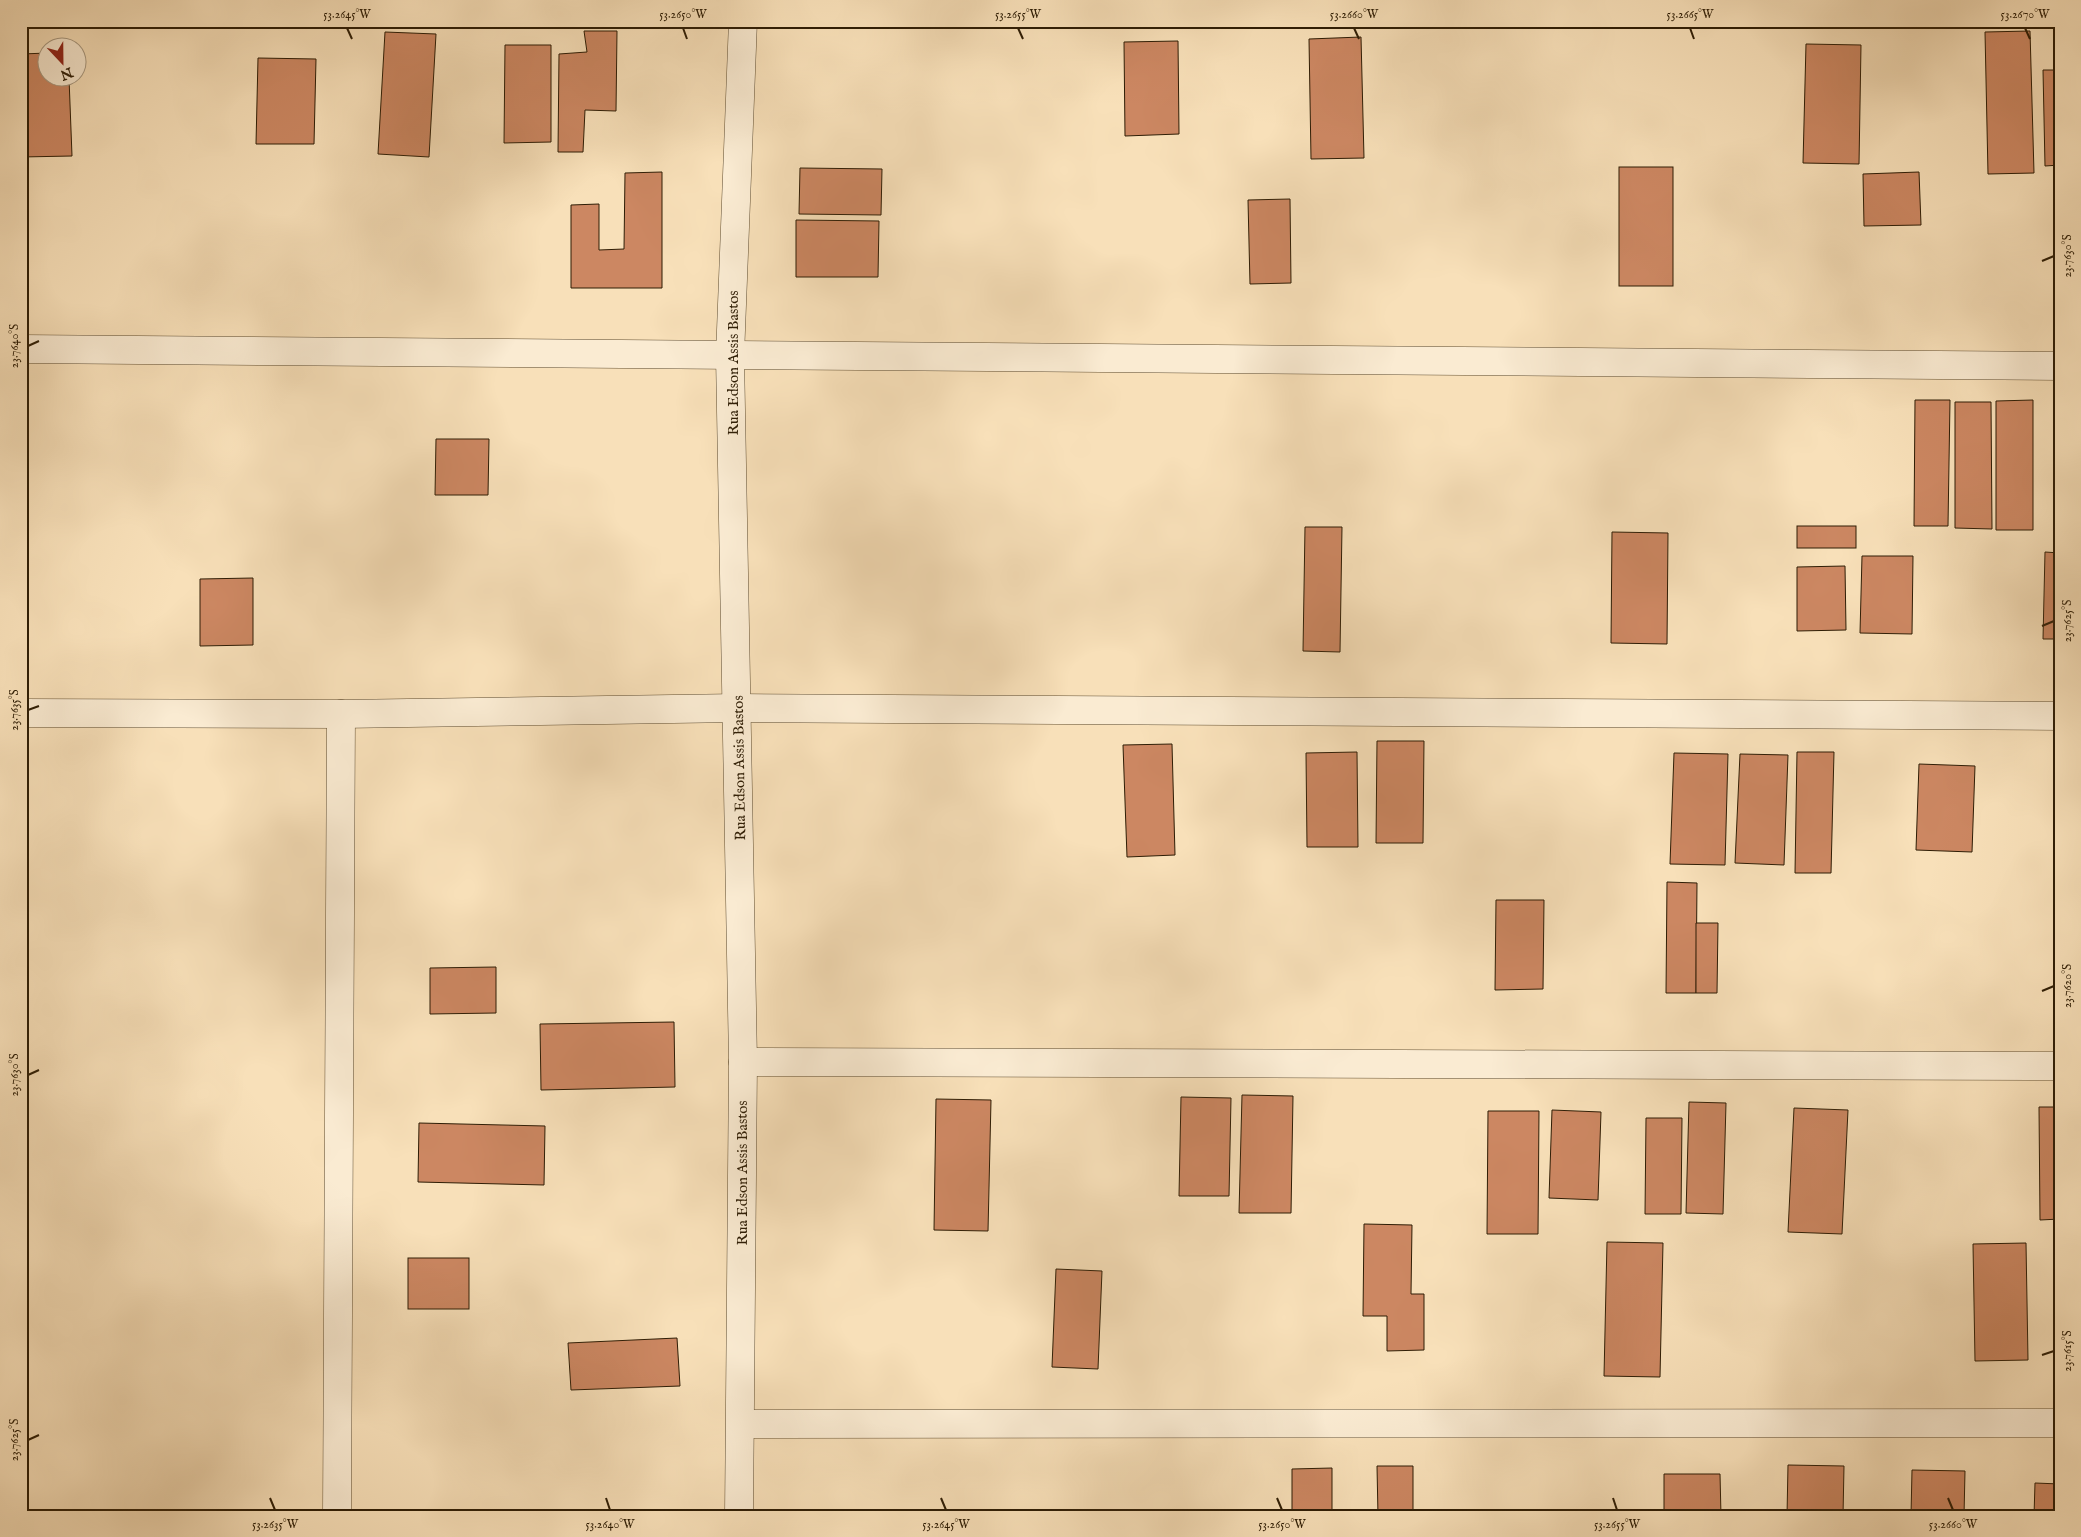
<svg xmlns="http://www.w3.org/2000/svg" width="2081" height="1537" viewBox="0 0 2081 1537" font-family="'IM FELL English',serif">
  <style>
    .building { fill: #cc8762; stroke: #2e1d05 }
    .lines { fill: none; stroke-linecap: round; stroke-linejoin: round }
    .minor-casing { stroke: #604e32; stroke-width: 29 }
    .minor { stroke: #faebd2; stroke-width: 28 }
    .ticks { fill: none; stroke: #2e1d05; stroke-width: 2 }
    .labels { text-anchor: middle; stroke-width: 4; stroke-linejoin: round; paint-order: stroke }
    .street-label { font-size: 15px; fill: #2e1d05; stroke: #faebd2 }
    .neatline { fill: none; stroke: #2e1d05; stroke-width: 2 }
    .ticks-label { font-size: 12px; text-anchor: middle; fill: #2e1d05 }
  </style>
  <rect width="100%" height="100%" fill="#f8e0b9"/>
  <filter id="stains"><feTurbulence type="fractalNoise" baseFrequency=".004" numOctaves="4"/><feColorMatrix values="0 0 0 0 .2 0 0 0 0 .09 0 0 0 0 .02 0 0 0 .5 -.17"/></filter>
  <radialGradient id="worn" r=".72"><stop offset=".6" stop-color="#630" stop-opacity="0"/><stop offset="1" stop-color="#630" stop-opacity=".3"/></radialGradient>
  <g class="building">
    <polygon points="584,31 617,31 616,111 585,110 583,152 558,152 559,54 587,52"/>
    <polygon points="2030,31 2034,173 1988,174 1985,32"/>
    <polygon points="385,32 436,34 429,157 378,154"/>
    <polygon points="1361,37 1364,158 1311,159 1309,39"/>
    <polygon points="1178,41 1179,134 1125,136 1124,42"/>
    <polygon points="1806,44 1861,45 1859,164 1803,163"/>
    <polygon points="505,45 551,45 551,142 504,143"/>
    <polygon points="48,53 48,78 69,78 72,156 21,157 21,54"/>
    <polygon points="258,58 316,59 314,144 256,144"/>
    <polygon points="2043,70 2060,70 2060,165 2045,166"/>
    <rect x="1619" y="167" width="54" height="119"/>
    <polygon points="800,168 882,169 881,215 799,214"/>
    <polygon points="662,172 662,288 571,288 571,205 599,204 599,250 624,249 625,173"/>
    <polygon points="1919,172 1921,225 1864,226 1863,174"/>
    <polygon points="1290,199 1291,283 1250,284 1248,200"/>
    <polygon points="796,220 879,221 878,277 796,277"/>
    <polygon points="1915,400 1950,400 1948,526 1914,526"/>
    <polygon points="2033,400 2033,530 1996,530 1996,401"/>
    <polygon points="1955,402 1991,402 1992,529 1955,528"/>
    <polygon points="436,439 489,439 488,495 435,495"/>
    <rect x="1797" y="526" width="59" height="22"/>
    <polygon points="1305,527 1342,527 1340,652 1303,651"/>
    <polygon points="1612,532 1668,533 1667,644 1611,643"/>
    <polygon points="2045,552 2060,553 2060,639 2043,639"/>
    <polygon points="1862,556 1913,556 1912,634 1860,633"/>
    <polygon points="1845,566 1846,630 1797,631 1797,567"/>
    <polygon points="253,578 253,645 200,646 200,579"/>
    <polygon points="1377,741 1424,741 1423,843 1376,843"/>
    <polygon points="1172,744 1175,855 1127,857 1123,745"/>
    <polygon points="1357,752 1358,847 1307,847 1306,753"/>
    <polygon points="1797,752 1834,752 1831,873 1795,873"/>
    <polygon points="1674,753 1728,754 1725,865 1670,864"/>
    <polygon points="1740,754 1788,755 1784,865 1735,863"/>
    <polygon points="1919,764 1975,766 1972,852 1916,850"/>
    <polygon points="1667,882 1697,883 1696,993 1666,993"/>
    <polygon points="1496,900 1544,900 1543,989 1495,990"/>
    <polygon points="1696,923 1718,923 1717,993 1696,993"/>
    <polygon points="496,967 496,1013 430,1014 430,968"/>
    <polygon points="674,1022 675,1087 541,1090 540,1024"/>
    <polygon points="1242,1095 1293,1096 1291,1213 1239,1213"/>
    <polygon points="1181,1097 1231,1098 1229,1196 1179,1196"/>
    <polygon points="936,1099 991,1100 988,1231 934,1230"/>
    <polygon points="1689,1102 1726,1103 1723,1214 1686,1213"/>
    <polygon points="2039,1107 2060,1107 2060,1219 2040,1220"/>
    <polygon points="1794,1108 1848,1110 1842,1234 1788,1232"/>
    <polygon points="1552,1110 1601,1112 1598,1200 1549,1198"/>
    <polygon points="1488,1111 1539,1111 1538,1234 1487,1234"/>
    <polygon points="1646,1118 1682,1118 1681,1214 1645,1214"/>
    <polygon points="419,1123 545,1126 544,1185 418,1182"/>
    <polygon points="1364,1224 1412,1225 1411,1294 1424,1294 1424,1350 1387,1351 1387,1316 1363,1316"/>
    <polygon points="1607,1242 1663,1243 1660,1377 1604,1376"/>
    <polygon points="2026,1243 2028,1360 1975,1361 1973,1244"/>
    <rect x="408" y="1258" width="61" height="51"/>
    <polygon points="1056,1269 1102,1271 1098,1369 1052,1367"/>
    <polygon points="677,1338 680,1386 571,1390 568,1343"/>
    <polygon points="1788,1465 1844,1466 1843,1516 1787,1516"/>
    <polygon points="1377,1466 1413,1466 1413,1516 1378,1516"/>
    <polygon points="1332,1468 1332,1516 1292,1516 1292,1469"/>
    <polygon points="1912,1470 1965,1471 1964,1516 1911,1516"/>
    <polygon points="1664,1474 1720,1474 1721,1516 1664,1516"/>
    <polygon points="2035,1483 2060,1484 2060,1516 2034,1516"/>
  </g>
  <g class="lines">
    <defs>
      <g id="minor">
        <polyline points="21,349 2060,366"/>
        <polyline points="21,713 341,714 738,708 2060,716"/>
        <polyline points="743,1062 2060,1066"/>
        <polyline points="741,1424 2060,1423"/>
        <polyline points="337,1516 341,714"/>
        <polyline points="739,1516 743,1062 730,356 743,21"/>
      </g>
    </defs>
    <use href="#minor" class="minor-casing"/>
    <use href="#minor" class="minor"/>
  </g>
  <path class="ticks" d="M347,28l5,11M683,28l4,11M1018,28l5,11M1354,28l5,11M1690,28l4,11M2025,28l5,11M2042,261l12,-5M28,346l11,-5M2042,626l12,-5M28,710l11,-4M2042,991l12,-5M28,1075l11,-5M2042,1355l12,-4M28,1440l11,-5M270,1498l5,12M606,1498l4,12M941,1498l5,12M1277,1498l5,12M1613,1498l4,12M1948,1498l5,12"/>
  <g class="labels">
    <g class="street-label">
      <text transform="translate(733 363) rotate(-90)" y="5">Rua Edson Assis Bastos</text>
      <text transform="translate(739 768) rotate(-91)" y="5">Rua Edson Assis Bastos</text>
      <text transform="translate(742 1173) rotate(-90)" y="5">Rua Edson Assis Bastos</text>
    </g>
  </g>
  <rect width="2081" height="1537" fill="none" stroke="#f8e0b9" stroke-width="55"/>
  <g transform="translate(62 62) rotate(158)"><circle r="24" fill="#faebd2" stroke="#a89980"/>
  <path d="M0-4L9 19L0 12L-9 19Z" fill="#8f2418"/>
  <text y="-8" font-size="14" font-weight="bold" text-anchor="middle" fill="#2e1d05">N</text>
  </g>
  <rect x="28" y="28" width="2026" height="1482" class="neatline"/>
  <g class="ticks-label">
    <text x="347" y="18">53.2645°W</text>
    <text x="683" y="18">53.2650°W</text>
    <text x="1018" y="18">53.2655°W</text>
    <text x="1354" y="18">53.2660°W</text>
    <text x="1690" y="18">53.2665°W</text>
    <text x="2025" y="18">53.2670°W</text>
    <text transform="translate(2067 256) rotate(-90)" y="4">23.7630°S</text>
    <text transform="translate(14 346) rotate(-90)" y="4">23.7640°S</text>
    <text transform="translate(2067 621) rotate(-90)" y="4">23.7625°S</text>
    <text transform="translate(14 710) rotate(-90)" y="4">23.7635°S</text>
    <text transform="translate(2067 986) rotate(-90)" y="4">23.7620°S</text>
    <text transform="translate(14 1075) rotate(-90)" y="4">23.7630°S</text>
    <text transform="translate(2067 1351) rotate(-90)" y="4">23.7615°S</text>
    <text transform="translate(14 1440) rotate(-90)" y="4">23.7625°S</text>
    <text x="275" y="1528">53.2635°W</text>
    <text x="610" y="1528">53.2640°W</text>
    <text x="946" y="1528">53.2645°W</text>
    <text x="1282" y="1528">53.2650°W</text>
    <text x="1617" y="1528">53.2655°W</text>
    <text x="1953" y="1528">53.2660°W</text>
  </g>
  <rect width="100%" height="100%" filter="url(#stains)"/>
  <rect width="100%" height="100%" fill="url(#worn)"/>
</svg>
